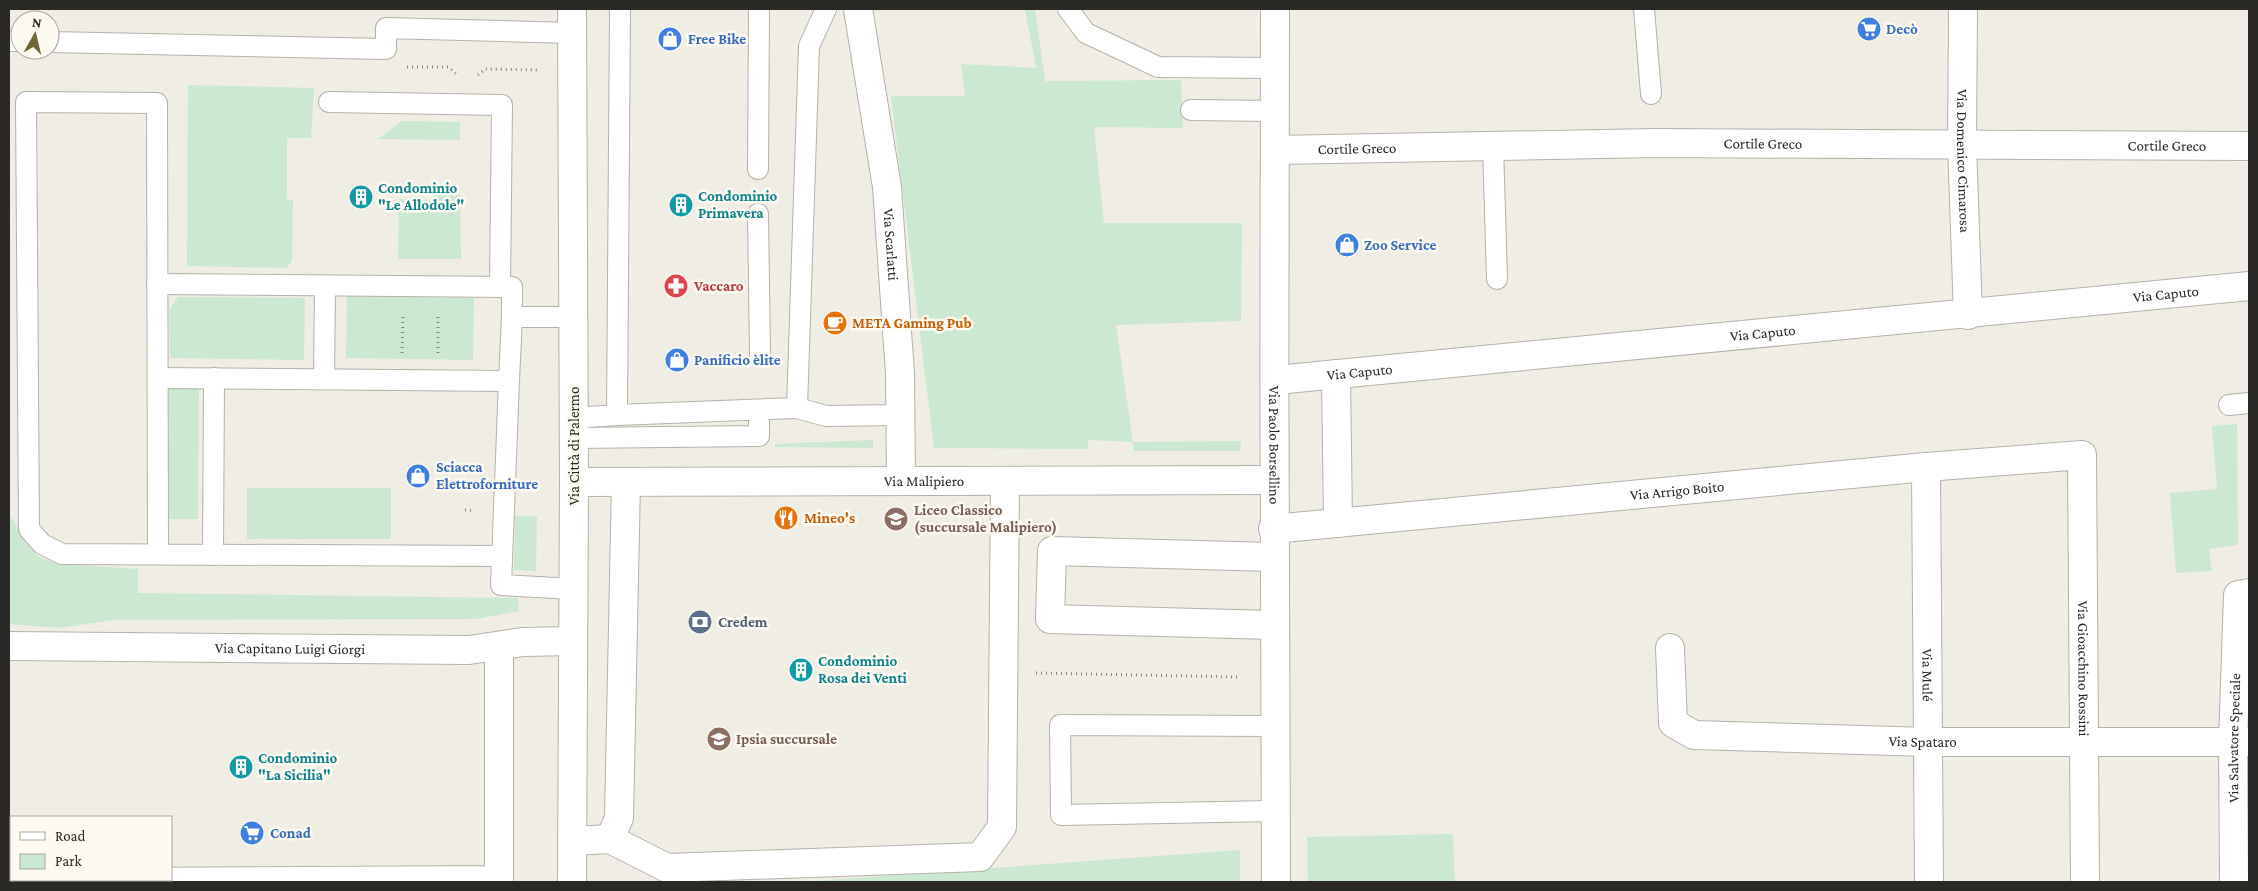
<svg xmlns="http://www.w3.org/2000/svg" width="2258" height="891" viewBox="0 0 2258 891" font-family="'Crimson Pro',serif">
  <style>
    .green { fill: #cae9d0 }
    .lines { fill: none; stroke-linecap: round; stroke-linejoin: round }
    .lane-casing { stroke: #b4b1a9; stroke-width: 22 }
    .street-casing { stroke: #b4b1a9; stroke-width: 30 }
    .secondary-casing { stroke: #b4b1a9; stroke-width: 30 }
    .path { stroke: #85837e; stroke-width: 3; stroke-dasharray: 1 4; stroke-linecap: butt }
    .lane { stroke: #fff; stroke-width: 20 }
    .street { stroke: #fff; stroke-width: 28 }
    .secondary { stroke: #fff; stroke-width: 28 }
    .labels { text-anchor: middle; stroke-width: 5; stroke-linejoin: round; paint-order: stroke }
    .shop-label { font-size: 15px; font-weight: bold; fill: #366cbe; stroke: #fdfaf2; text-anchor: start }
    .street-label { font-size: 15px; fill: #2a2926; stroke: #fdfaf2 }
    .culture-label { font-size: 15px; font-weight: bold; fill: #0d838f; stroke: #fdfaf2; text-anchor: start }
    .health-label { font-size: 15px; font-weight: bold; fill: #be3a42; stroke: #fdfaf2; text-anchor: start }
    .food-label { font-size: 15px; font-weight: bold; fill: #c56008; stroke: #fdfaf2; text-anchor: start }
    .education-label { font-size: 15px; font-weight: bold; fill: #785e54; stroke: #fdfaf2; text-anchor: start }
    .service-label { font-size: 15px; font-weight: bold; fill: #4e5e75; stroke: #fdfaf2; text-anchor: start }
  </style>
  <rect width="100%" height="100%" fill="#f0ede5"/>
  <g class="green">
    <polygon points="1025,9 1035,9 1045,81 1181,80 1183,128 1094,127 1104,223 1242,223 1241,321 1116,325 1133,442 1241,441 1240,451 1133,451 1133,442 1088,440 1088,449 934,448 891,96 965,96 961,64 1036,68"/>
    <polygon points="188,85 314,88 311,138 287,138 287,199 293,200 292,261 286,268 187,266"/>
    <polygon points="402,121 460,122 460,140 378,139"/>
    <polygon points="436,195 460,195 461,259 398,259 399,199 436,200"/>
    <polygon points="347,296 474,298 473,360 346,358"/>
    <polygon points="178,297 305,298 304,360 170,358 169,310"/>
    <polygon points="167,386 199,387 198,519 166,519"/>
    <polygon points="2237,424 2238,545 2209,549 2212,571 2176,573 2170,493 2217,489 2212,426"/>
    <polygon points="873,440 873,448 775,447 775,444"/>
    <rect x="247" y="488" width="144" height="51"/>
    <polygon points="9,515 37,556 58,564 138,569 138,593 518,598 519,611 477,619 112,620 59,628 9,624"/>
    <polygon points="515,516 537,516 536,571 514,570"/>
    <polygon points="1453,834 1455,882 1308,882 1307,837"/>
    <polygon points="1240,850 1240,882 801,882"/>
  </g>
  <g class="lines">
    <defs>
      <g id="lane">
        <polyline points="1068,9 1086,33 1158,67 1275,68"/>
        <polyline points="1644,9 1651,94"/>
        <polyline points="9,41 20,41"/>
        <polyline points="50,42 386,49 386,28 573,33"/>
        <polyline points="329,102 502,105 500,287"/>
        <polyline points="1191,110 1275,111"/>
        <polyline points="1493,145 1497,279"/>
        <polyline points="758,169 759,9"/>
        <polyline points="758,214 760,355"/>
        <polyline points="157,284 512,287 512,317 574,317"/>
        <polyline points="158,378 509,381 512,317"/>
        <polyline points="324,379 325,286"/>
        <polyline points="509,381 501,585 573,589"/>
        <polyline points="2229,405 2249,403"/>
        <polyline points="797,408 826,416 900,415"/>
        <polyline points="617,415 797,408 809,46 826,9"/>
        <polyline points="574,418 617,415 620,9"/>
        <polyline points="574,438 759,436 759,422"/>
        <polyline points="158,554 157,103 26,102 29,529 42,544 62,554 502,556"/>
        <polyline points="213,555 214,378"/>
        <polyline points="1275,726 1060,725 1061,815 1276,811"/>
      </g>
      <g id="street">
        <path id="s1" d="M858,9l29,178 13,187 1,107"/>
        <path id="s2" d="M1275,9c-1,291 -1,582 1,873"/>
        <path id="s3" d="M1963,9l-1,135 6,171"/>
        <path id="s4" d="M1275,150l380,-7 594,3"/>
        <polyline points="1336,374 1338,523"/>
        <path id="s5" d="M1276,380l973,-94"/>
        <path id="s6" d="M1926,467l3,415"/>
        <path id="s7" d="M574,482l700,-2"/>
        <path id="s8" d="M1273,529l653,-62 156,-12 3,427"/>
        <polyline points="1274,557 1052,551 1050,619 1274,625"/>
        <path id="s9" d="M9,646l460,4 54,-8 49,-1"/>
        <path id="s10" d="M1670,648l3,75 21,12 234,7h321"/>
        <polyline points="610,839 619,818 626,482"/>
        <polyline points="572,841 610,839 667,868 980,857 1002,827 1005,481"/>
        <polyline points="9,882 96,882"/>
        <polyline points="114,882 499,880 499,646"/>
        <path id="s11" d="M2234,882l-1,-140 5,-147 11,-2"/>
      </g>
      <polyline id="secondary" points="572,882 574,482 572,9"/>
    </defs>
    <use href="#lane" class="lane-casing"/>
    <use href="#street" class="street-casing"/>
    <use href="#secondary" class="secondary-casing"/>
    <g class="path">
      <polyline points="407,67 448,67 458,75"/>
      <polyline points="478,75 485,69 539,70"/>
      <polyline points="402,353 403,314"/>
      <polyline points="438,353 438,314"/>
      <polyline points="466,468 478,468"/>
      <polyline points="465,510 475,511"/>
      <polyline points="1036,673 1238,677"/>
    </g>
    <use href="#lane" class="lane"/>
    <use href="#street" class="street"/>
    <use href="#secondary" class="secondary"/>
  </g>
  <defs>
    <symbol id="supermarket-disc" viewBox="-11 -11 22 22"><circle r="9.5" fill="#3f7fe0" stroke="#fdfaf2"/><path d="M-6-5.5h2.5l.6 2H6L4.5 2H-2.5L-4.4-4H-6ZM-1.5 3.2a1.3 1.3 0 1 0 .1 0ZM3 3.2a1.3 1.3 0 1 0 .1 0Z" fill="#fff"/></symbol>
    <symbol id="shop-disc" viewBox="-11 -11 22 22"><circle r="9.5" fill="#3f7fe0" stroke="#fdfaf2"/><path d="M-5-2.5h2.3a2.7 3.5 0 0 1 5.4 0H5L5.5 6h-11ZM-1.5-2.5h3a1.5 2.3 0 0 0-3 0Z" fill="#fff"/></symbol>
    <symbol id="building-disc" viewBox="-11 -11 22 22"><circle r="9.5" fill="#0f9aa8" stroke="#fdfaf2"/><path d="M-4-6H4V6H1V3H-1V6H-4ZM-2.5-4.3h1.7v1.8h-1.7ZM.8-4.3h1.7v1.8H.8ZM-2.5-1h1.7V.8h-1.7ZM.8-1h1.7V.8H.8Z" fill="#fff"/></symbol>
    <symbol id="pharmacy-disc" viewBox="-11 -11 22 22"><circle r="9.5" fill="#e0444e" stroke="#fdfaf2"/><path d="M-2-6h4v4h4v4h-4v4h-4v-4h-4v-4h4Z" fill="#fff"/></symbol>
    <symbol id="cafe-disc" viewBox="-11 -11 22 22"><circle r="9.5" fill="#e8710a" stroke="#fdfaf2"/><path d="M-5.5-4.5H6V0H3Q3 3.5 0 3.5H-2.5Q-5.5 3.5-5.5 0ZM3-3.2v2h1.7v-2ZM-6 4.5H4V6H-6Z" fill="#fff"/></symbol>
    <symbol id="restaurant-disc" viewBox="-11 -11 22 22"><circle r="9.5" fill="#e8710a" stroke="#fdfaf2"/><path d="M-5-6h1v4h1v-4h1v4h1v-4h1v5L-1.5 .5V6h-2V.5L-5-1ZM5-6V6H3V1.5H1.5Q1.5-4 5-6Z" fill="#fff"/></symbol>
    <symbol id="school-disc" viewBox="-11 -11 22 22"><circle r="9.5" fill="#8d6e63" stroke="#fdfaf2"/><path d="M0-5L7-2L0 1L-7-2ZM-4 1L0 2.5L4 1V4Q0 6-4 4Z" fill="#fff"/></symbol>
    <symbol id="bank-disc" viewBox="-11 -11 22 22"><circle r="9.5" fill="#5c6f8a" stroke="#fdfaf2"/><path d="M-6-4H6V4H-6ZM0-2.3a2.3 2.3 0 1 0 0 4.6a2.3 2.3 0 1 0 0-4.6Z" fill="#fff"/></symbol>
  </defs>
  <g fill-rule="evenodd">
    <use href="#supermarket-disc" x="1855" y="15" width="28" height="28"/>
    <use href="#shop-disc" x="656" y="25" width="28" height="28"/>
    <use href="#building-disc" x="347" y="183" width="28" height="28"/>
    <use href="#building-disc" x="667" y="191" width="28" height="28"/>
    <use href="#shop-disc" x="1333" y="231" width="28" height="28"/>
    <use href="#pharmacy-disc" x="662" y="272" width="28" height="28"/>
    <use href="#cafe-disc" x="821" y="309" width="28" height="28"/>
    <use href="#shop-disc" x="663" y="346" width="28" height="28"/>
    <use href="#shop-disc" x="404" y="462" width="28" height="28"/>
    <use href="#restaurant-disc" x="772" y="504" width="28" height="28"/>
    <use href="#school-disc" x="882" y="505" width="28" height="28"/>
    <use href="#bank-disc" x="686" y="608" width="28" height="28"/>
    <use href="#building-disc" x="787" y="656" width="28" height="28"/>
    <use href="#school-disc" x="705" y="725" width="28" height="28"/>
    <use href="#building-disc" x="227" y="753" width="28" height="28"/>
    <use href="#supermarket-disc" x="238" y="819" width="28" height="28"/>
  </g>
  <g class="labels">
    <g class="shop-label">
      <text x="1886" y="34">Decò</text>
      <text x="688" y="44">Free Bike</text>
      <text x="1364" y="250">Zoo Service</text>
      <text x="694" y="365">Panificio èlite</text>
      <text x="436" y="472">Sciacca<tspan x="436" dy="17">Elettroforniture</tspan></text>
      <text x="270" y="838">Conad</text>
    </g>
    <g class="street-label">
      <text dy="5" stroke="none"><textPath href="#s4" startOffset="488">Cortile Greco</textPath></text>
      <text dy="5" stroke="none"><textPath href="#s4" startOffset="892">Cortile Greco</textPath></text>
      <text dy="5" stroke="none"><textPath href="#s4" startOffset="82">Cortile Greco</textPath></text>
      <text dy="5" stroke="none"><textPath href="#s3" startOffset="152">Via Domenico Cimarosa</textPath></text>
      <text dy="5" stroke="none"><textPath href="#s1" startOffset="238">Via Scarlatti</textPath></text>
      <text dy="5" stroke="none"><textPath href="#s5" startOffset="894">Via Caputo</textPath></text>
      <text dy="5" stroke="none"><textPath href="#s5" startOffset="489">Via Caputo</textPath></text>
      <text dy="5" stroke="none"><textPath href="#s5" startOffset="84">Via Caputo</textPath></text>
      <text transform="translate(574 446) rotate(-90)" y="5">Via Città di Palermo</text>
      <text dy="5" stroke="none"><textPath href="#s2" startOffset="436">Via Paolo Borsellino</textPath></text>
      <text dy="5" stroke="none"><textPath href="#s7" startOffset="350">Via Malipiero</textPath></text>
      <text dy="5" stroke="none"><textPath href="#s8" startOffset="406">Via Arrigo Boito</textPath></text>
      <text dy="5" stroke="none"><textPath href="#s9" startOffset="281">Via Capitano Luigi Giorgi</textPath></text>
      <text dy="5" stroke="none"><textPath href="#s8" startOffset="1026">Via Gioacchino Rossini</textPath></text>
      <text dy="5" stroke="none"><textPath href="#s6" startOffset="208">Via Mulé</textPath></text>
      <text dy="5" stroke="none"><textPath href="#s11" startOffset="144">Via Salvatore Speciale</textPath></text>
      <text dy="5" stroke="none"><textPath href="#s10" startOffset="328">Via Spataro</textPath></text>
    </g>
    <g class="culture-label">
      <text x="378" y="193">Condominio<tspan x="378" dy="17">"Le Allodole"</tspan></text>
      <text x="698" y="201">Condominio<tspan x="698" dy="17">Primavera</tspan></text>
      <text x="818" y="666">Condominio<tspan x="818" dy="17">Rosa dei Venti</tspan></text>
      <text x="258" y="763">Condominio<tspan x="258" dy="17">"La Sicilia"</tspan></text>
    </g>
    <g class="health-label">
      <text x="694" y="291">Vaccaro</text>
    </g>
    <g class="food-label">
      <text x="852" y="328">META Gaming Pub</text>
      <text x="804" y="523">Mineo's</text>
    </g>
    <g class="education-label">
      <text x="914" y="515">Liceo Classico<tspan x="914" dy="17">(succursale Malipiero)</tspan></text>
      <text x="736" y="744">Ipsia succursale</text>
    </g>
    <g class="service-label">
      <text x="718" y="627">Credem</text>
    </g>
  </g>
  <rect width="2258" height="891" fill="none" stroke="#2a2926" stroke-width="20"/>
  <rect x="10" y="816" width="162" height="65" fill="#fdfaf2" stroke="#a9a6a0"/>
  <rect x="20" y="832" width="25" height="8" fill="#ffffff" stroke="#a9a6a0"/>
  <text x="55" y="841" font-size="15" fill="#2a2926">Road</text>
  <rect x="20" y="854" width="25" height="15" fill="#cae9d0" stroke="#a9a6a0"/>
  <text x="55" y="866" font-size="15" fill="#2a2926">Park</text>
  <g transform="translate(35 35) rotate(8)"><circle r="24" fill="#fdfaf2" stroke="#a9a6a0"/>
  <path d="M0-4L9 19L0 12L-9 19Z" fill="#6e6633"/>
  <text y="-8" font-size="14" font-weight="bold" text-anchor="middle" fill="#2a2926">N</text>
  </g>
</svg>
